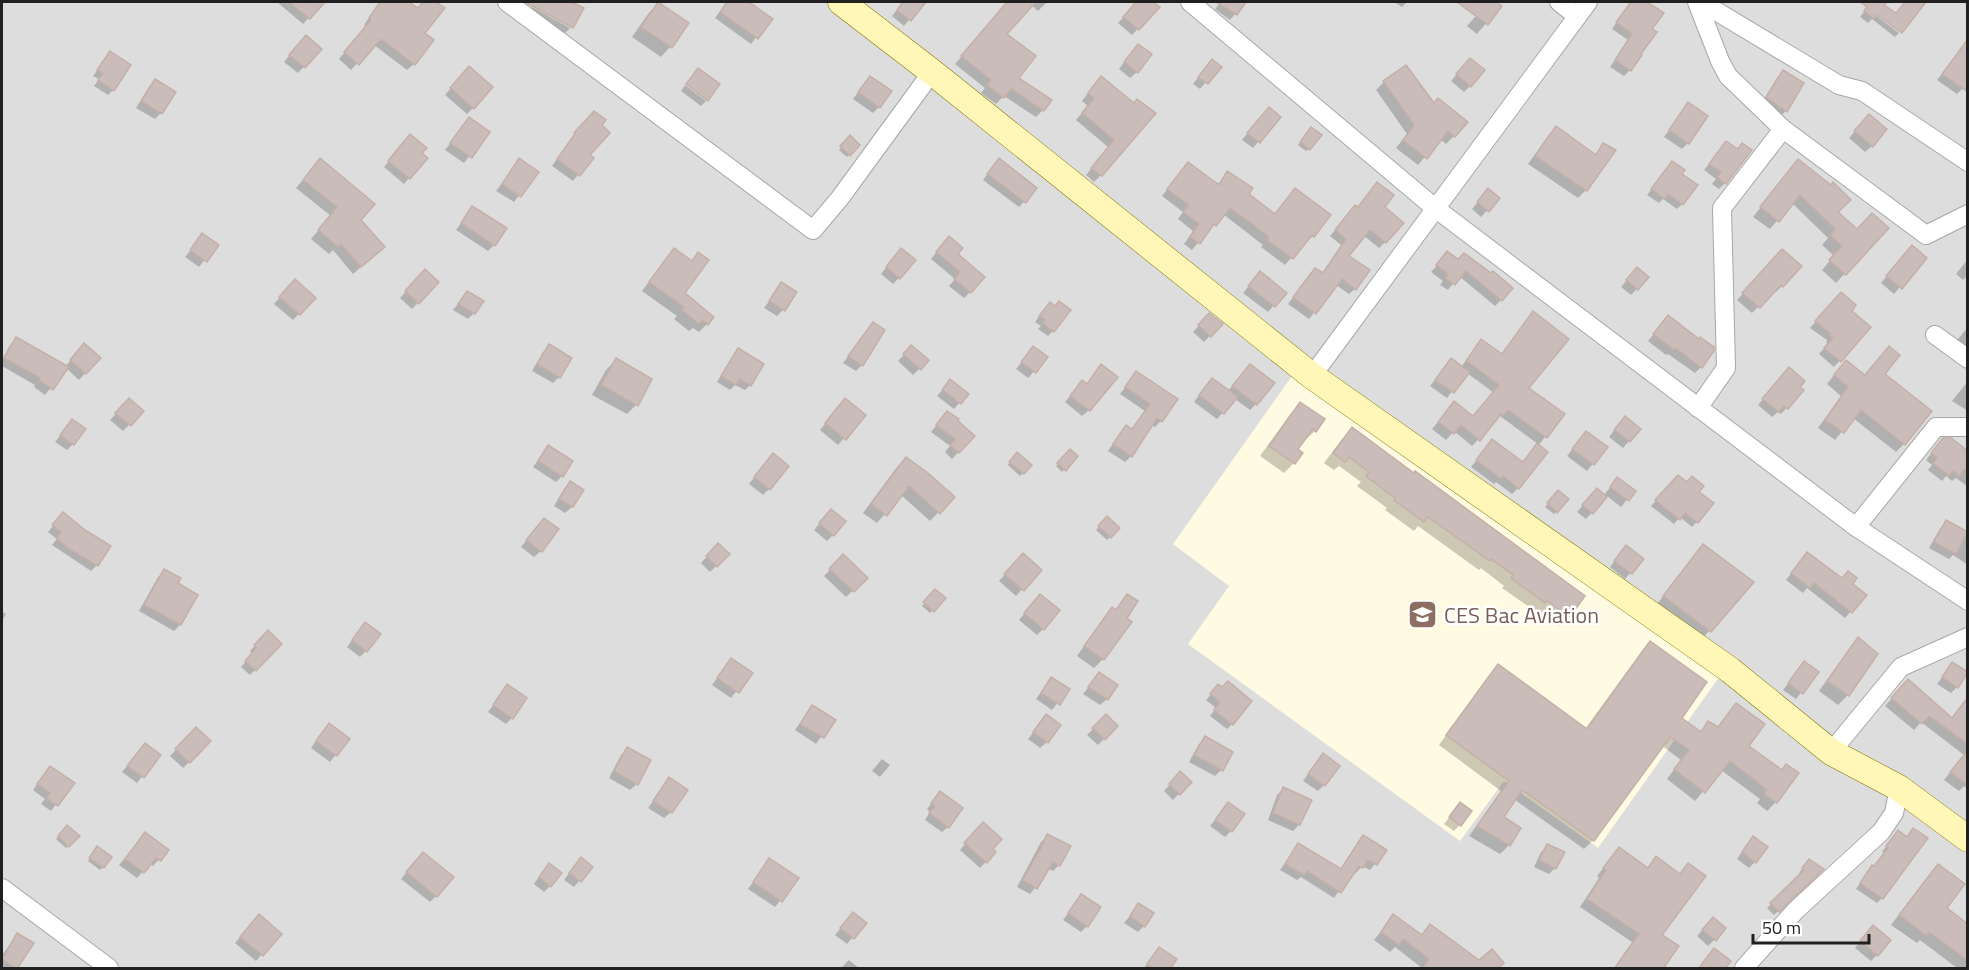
<svg xmlns="http://www.w3.org/2000/svg" width="1969" height="970" viewBox="0 0 1969 970" font-family="'Titillium Web',sans-serif">
  <style>
    .residential { fill: #dedddd }
    .education { fill: #fffae2 }
    .shadow { fill: #0003 }
    .building { fill: #cabdb9; stroke: #c5afa7; stroke-width: 1.5 }
    .lines { fill: none; stroke-linecap: round; stroke-linejoin: round }
    .street-casing { stroke: #a7a7a7; stroke-width: 20 }
    .secondary-casing { stroke: #7f7800; stroke-width: 27 }
    .street { stroke: #fff; stroke-width: 18 }
    .secondary { stroke: #fff7b7; stroke-width: 26 }
    .labels { text-anchor: middle; stroke-width: 5; stroke-linejoin: round; paint-order: stroke }
    .education-label { font-size: 22px; fill: #785e54; stroke: #fff; text-anchor: start }
  </style>
  <rect width="100%" height="100%" fill="#f1ece6"/>
  <rect class="residential" x="2" y="2" width="1965" height="966"/>
  <polygon class="education" points="1292,376 1722,673 1598,848 1504,781 1460,841 1188,644 1229,586 1173,544"/>
  <g class="shadow">
    <polygon points="277,2 323,2 303,24"/>
    <polygon points="380,2 406,2 417,9 424,2 434,2 443,8 423,34 414,64 407,70 374,45 351,70 339,59 366,27 364,25"/>
    <polygon points="727,2 746,2 770,19 751,44 715,18"/>
    <polygon points="903,2 919,2 922,4 904,26 892,16"/>
    <polygon points="1008,2 1047,2 1038,11 1031,5 1005,34 1017,79 1043,110 1036,117 1004,96 996,104 981,93 985,88 955,64"/>
    <polygon points="1137,2 1151,2 1158,7 1132,35 1118,23"/>
    <polygon points="1216,2 1245,2 1230,20 1215,9 1219,4"/>
    <polygon points="1394,2 1407,2 1402,7"/>
    <polygon points="1488,2 1494,2 1500,7 1477,34 1467,26"/>
    <polygon points="1638,2 1644,2 1662,14 1650,29 1630,70 1624,76 1610,67 1628,40 1612,29 1626,9 1631,3 1635,5"/>
    <polygon points="1872,2 1877,2 1895,15 1906,2 1914,2 1920,6 1901,31 1872,9 1870,11 1899,33 1895,37 1872,19 1868,23 1860,17"/>
    <polygon points="658,4 670,47 661,57 632,37 648,14"/>
    <polygon points="532,7 570,28 565,33 529,13"/>
    <polygon points="299,44 320,49 298,73 284,62"/>
    <polygon points="1961,50 1963,88 1957,94 1937,80"/>
    <polygon points="1132,52 1137,72 1130,78 1119,69"/>
    <polygon points="110,53 113,90 108,95 94,86 99,79 93,76"/>
    <polygon points="1464,66 1470,86 1464,92 1451,81"/>
    <polygon points="1206,67 1219,67 1200,89 1193,84"/>
    <polygon points="1783,72 1786,111 1779,117 1761,104 1777,78"/>
    <polygon points="463,74 473,108 467,114 445,95"/>
    <polygon points="155,81 174,92 161,113 155,119 136,108 149,87"/>
    <polygon points="1384,82 1433,105 1454,136 1446,144 1440,139 1418,165 1396,148 1407,134 1376,90"/>
    <polygon points="864,84 879,107 873,113 853,99"/>
    <polygon points="685,85 706,101 701,106 681,91"/>
    <polygon points="1094,85 1134,105 1101,175 1094,182 1086,175 1108,147 1076,120 1088,106 1082,101"/>
    <polygon points="1688,104 1688,143 1682,149 1664,137"/>
    <polygon points="1262,115 1279,117 1253,148 1242,140"/>
    <polygon points="469,119 488,132 464,163 445,150"/>
    <polygon points="588,119 588,156 592,158 573,181 552,166 570,140"/>
    <polygon points="1863,122 1872,146 1865,152 1849,138"/>
    <polygon points="1556,128 1594,155 1604,145 1586,190 1578,198 1528,164 1548,136"/>
    <polygon points="1309,131 1309,149 1306,151 1298,145"/>
    <polygon points="850,137 858,145 847,157 839,150"/>
    <polygon points="405,141 426,158 404,184 384,167"/>
    <polygon points="1726,143 1725,183 1719,189 1712,184 1716,179 1704,170"/>
    <polygon points="519,160 537,172 514,202 496,191"/>
    <polygon points="1672,163 1680,175 1682,204 1677,209 1663,199 1659,203 1647,195"/>
    <polygon points="994,165 1024,202 1019,207 983,180"/>
    <polygon points="313,168 359,220 375,255 353,274 333,250 329,254 311,239 331,216 296,188"/>
    <polygon points="1182,170 1217,185 1227,173 1247,195 1274,215 1295,190 1313,236 1306,242 1305,241 1285,265 1261,247 1263,245 1223,214 1192,250 1184,244 1193,231 1178,219 1183,212 1162,196"/>
    <polygon points="1790,170 1857,231 1887,228 1836,283 1822,270 1834,256 1822,245 1828,238 1792,203 1770,229 1753,217"/>
    <polygon points="1377,184 1383,207 1385,242 1379,248 1363,235 1346,256 1355,289 1349,294 1336,285 1309,319 1288,304 1309,275 1322,274 1341,245 1330,236 1350,213 1357,208"/>
    <polygon points="1482,197 1498,198 1481,217 1472,209"/>
    <polygon points="472,208 494,245 488,251 456,230"/>
    <polygon points="203,235 217,245 199,267 185,257"/>
    <polygon points="943,244 956,254 970,292 964,298 949,286 955,279 931,259"/>
    <polygon points="674,250 691,262 699,254 683,293 707,324 699,332 693,328 689,331 674,319 677,316 642,291 666,258"/>
    <polygon points="1448,253 1501,300 1495,306 1459,276 1448,290 1440,285 1443,281 1431,272"/>
    <polygon points="1906,253 1925,258 1894,294 1881,283"/>
    <polygon points="895,256 899,278 893,284 881,274"/>
    <polygon points="1776,257 1800,266 1782,286 1776,292 1774,291 1752,313 1737,300"/>
    <polygon points="1968,259 1968,275 1963,280 1956,274"/>
    <polygon points="1631,275 1637,289 1631,295 1621,287"/>
    <polygon points="419,277 437,282 412,309 400,298"/>
    <polygon points="1254,280 1285,293 1268,312 1243,293"/>
    <polygon points="782,284 783,310 777,316 764,308"/>
    <polygon points="289,287 314,298 293,320 274,304"/>
    <polygon points="467,292 474,313 468,319 453,310"/>
    <polygon points="1835,299 1869,327 1834,367 1819,354 1828,344 1826,342 1827,340 1810,328"/>
    <polygon points="1044,309 1053,331 1048,336 1038,329 1041,326 1035,322"/>
    <polygon points="1533,313 1526,388 1563,414 1538,446 1518,488 1512,494 1496,482 1494,484 1471,467 1492,441 1522,463 1538,444 1500,416 1472,446 1454,431 1446,440 1432,429 1454,403 1472,418 1494,393 1467,373 1447,398 1430,386 1451,360 1461,367 1481,341 1501,355"/>
    <polygon points="1668,317 1701,367 1695,373 1668,354 1666,355 1648,341"/>
    <polygon points="1203,321 1221,324 1204,342 1193,332"/>
    <polygon points="873,324 862,365 856,371 843,363"/>
    <polygon points="1968,327 1968,354 1954,344"/>
    <polygon points="16,339 65,367 78,351 99,358 79,380 66,368 45,395 34,387 35,385 2,366 2,360 10,345"/>
    <polygon points="550,346 559,377 553,383 532,371 543,352"/>
    <polygon points="911,347 927,361 913,375 898,361"/>
    <polygon points="1033,348 1046,358 1028,378 1016,369"/>
    <polygon points="739,350 750,385 745,390 735,385 730,390 717,382 733,356"/>
    <polygon points="1881,356 1883,374 1904,444 1896,452 1853,418 1835,440 1818,428 1841,396 1827,384 1838,370 1864,376"/>
    <polygon points="616,360 636,405 627,414 592,395 606,370"/>
    <polygon points="1244,372 1256,404 1250,410 1235,399 1217,419 1194,402 1206,386 1228,391"/>
    <polygon points="1095,373 1089,410 1082,416 1065,402 1082,382 1086,385"/>
    <polygon points="1136,373 1161,421 1155,427 1152,425 1131,456 1125,462 1108,451 1120,433 1127,427 1131,430 1145,411 1120,394"/>
    <polygon points="1783,375 1802,391 1781,414 1778,412 1772,417 1758,405"/>
    <polygon points="950,381 967,394 954,409 937,396"/>
    <polygon points="1968,381 1968,411 1952,401"/>
    <polygon points="1301,404 1315,431 1305,440 1304,439 1296,450 1294,463 1284,473 1260,456 1291,413"/>
    <polygon points="123,406 142,411 123,431 110,420"/>
    <polygon points="839,407 864,415 838,445 820,430"/>
    <polygon points="947,413 973,436 952,459 945,452 950,446 931,432"/>
    <polygon points="72,421 73,444 67,450 55,442"/>
    <polygon points="1619,424 1629,441 1623,448 1609,437"/>
    <polygon points="1352,429 1583,596 1569,616 1559,626 1537,610 1535,611 1502,588 1504,586 1481,568 1479,570 1418,526 1414,531 1385,510 1387,508 1357,486 1361,482 1339,466 1334,470 1324,463 1342,439"/>
    <polygon points="1586,433 1606,447 1587,471 1567,456"/>
    <polygon points="1937,446 1968,453 1968,487 1956,478 1952,481 1946,476 1942,481 1928,470 1932,465 1926,460"/>
    <polygon points="548,447 562,476 556,482 533,467"/>
    <polygon points="1070,451 1076,456 1062,472 1056,466"/>
    <polygon points="1017,454 1030,465 1020,476 1008,465"/>
    <polygon points="906,458 953,497 930,521 901,495 877,523 863,513 897,467"/>
    <polygon points="767,461 769,489 763,495 749,484"/>
    <polygon points="1678,477 1712,504 1692,527 1680,517 1674,524 1651,506"/>
    <polygon points="1617,479 1634,491 1621,507 1607,496 1586,519 1577,512 1591,496 1603,496"/>
    <polygon points="570,483 582,490 572,507 565,513 554,506 564,489"/>
    <polygon points="1558,492 1567,499 1554,514 1545,507"/>
    <polygon points="825,517 833,535 827,541 814,530"/>
    <polygon points="1107,518 1118,528 1107,540 1096,530"/>
    <polygon points="58,520 84,531 97,565 91,571 52,545 57,539 48,532"/>
    <polygon points="1947,522 1968,534 1968,565 1953,555 1949,559 1929,548 1941,527"/>
    <polygon points="538,526 541,551 534,557 521,547"/>
    <polygon points="718,545 728,554 710,572 701,563"/>
    <polygon points="1703,546 1751,582 1702,639 1657,604"/>
    <polygon points="1621,553 1642,559 1625,579 1610,567"/>
    <polygon points="843,556 866,578 846,597 824,576"/>
    <polygon points="1801,560 1851,584 1865,595 1845,618 1807,588 1803,593 1786,580"/>
    <polygon points="1017,561 1040,570 1016,596 999,581"/>
    <polygon points="165,571 176,584 196,595 180,625 174,631 139,611 158,577"/>
    <polygon points="935,591 944,598 930,613 922,606"/>
    <polygon points="1127,596 1103,659 1094,668 1077,656 1104,618 1112,609 1114,611"/>
    <polygon points="1034,602 1043,629 1037,635 1019,620"/>
    <polygon points="2,612 6,614 2,621"/>
    <polygon points="359,631 366,651 360,657 347,647"/>
    <polygon points="268,632 280,644 250,675 241,667 252,654 250,651"/>
    <polygon points="1858,639 1848,695 1838,705 1819,691 1849,649"/>
    <polygon points="1650,643 1680,719 1699,733 1709,723 1717,728 1737,705 1747,746 1781,771 1786,766 1776,802 1767,811 1757,803 1760,799 1721,770 1695,801 1667,779 1681,760 1661,745 1593,840 1584,849 1515,800 1502,818 1509,845 1500,854 1469,836 1501,791 1439,745 1489,675 1498,666 1585,729 1641,652"/>
    <polygon points="731,660 751,673 731,698 712,685"/>
    <polygon points="1804,663 1817,672 1796,699 1783,690"/>
    <polygon points="1952,664 1957,687 1951,693 1937,684"/>
    <polygon points="1099,674 1107,699 1100,705 1083,694"/>
    <polygon points="1051,678 1068,689 1052,710 1036,699"/>
    <polygon points="507,686 512,718 506,724 488,712"/>
    <polygon points="1218,686 1232,724 1227,729 1210,716 1216,708 1206,700"/>
    <polygon points="1901,688 1951,719 1961,708 1968,713 1968,789 1964,786 1959,791 1944,780 1964,755 1921,722 1914,730 1885,706"/>
    <polygon points="812,707 833,720 816,744 795,730"/>
    <polygon points="1046,716 1047,742 1040,748 1028,739"/>
    <polygon points="1106,716 1116,727 1098,745 1087,735"/>
    <polygon points="323,731 348,739 330,762 311,748"/>
    <polygon points="190,735 189,762 183,768 170,756"/>
    <polygon points="1205,738 1221,770 1215,776 1189,762 1199,744"/>
    <polygon points="145,745 159,755 137,783 122,772"/>
    <polygon points="627,749 637,784 630,790 609,778 621,755"/>
    <polygon points="882,759 890,765 880,777 872,771"/>
    <polygon points="1317,762 1324,785 1318,791 1303,781"/>
    <polygon points="1180,773 1190,782 1173,800 1164,791"/>
    <polygon points="44,774 72,783 51,811 41,804 45,799 33,790"/>
    <polygon points="669,779 671,812 664,818 648,808"/>
    <polygon points="1283,789 1299,825 1293,831 1268,820 1277,795"/>
    <polygon points="935,799 948,827 942,832 925,820 930,812 927,809"/>
    <polygon points="1229,804 1231,831 1225,837 1210,826"/>
    <polygon points="1460,804 1460,825 1454,831 1444,824"/>
    <polygon points="67,827 77,836 66,848 56,839"/>
    <polygon points="977,830 994,853 980,868 960,850"/>
    <polygon points="145,834 167,850 153,866 150,863 137,878 119,865"/>
    <polygon points="1047,836 1059,865 1053,871 1047,868 1035,888 1030,894 1017,887 1041,842"/>
    <polygon points="1363,837 1385,850 1370,870 1362,866 1356,873 1353,871 1334,898 1301,877 1297,880 1280,870 1298,845 1340,870 1358,843"/>
    <polygon points="1893,837 1882,898 1877,903 1856,889 1867,872 1873,868 1884,853 1882,852"/>
    <polygon points="1747,844 1755,862 1749,868 1737,859"/>
    <polygon points="1548,846 1555,868 1549,874 1534,867 1541,852"/>
    <polygon points="95,851 103,867 100,870 88,861"/>
    <polygon points="1612,857 1646,869 1656,858 1679,875 1688,865 1659,936 1661,968 1614,968 1632,942 1580,907 1599,878 1597,876"/>
    <polygon points="417,860 436,896 430,902 401,879"/>
    <polygon points="769,860 797,879 775,907 748,889"/>
    <polygon points="575,865 591,867 574,887 564,880"/>
    <polygon points="1805,865 1818,873 1774,915 1767,908 1801,875 1799,873"/>
    <polygon points="1938,866 1945,909 1968,926 1968,968 1957,968 1920,940 1917,943 1891,925 1929,875"/>
    <polygon points="543,871 550,886 544,892 534,884"/>
    <polygon points="1081,896 1087,926 1081,932 1063,920"/>
    <polygon points="1139,905 1144,926 1138,932 1124,923"/>
    <polygon points="853,914 865,923 847,944 835,935"/>
    <polygon points="1393,916 1421,936 1430,926 1455,968 1422,968 1395,947 1390,952 1374,940"/>
    <polygon points="253,922 280,934 256,961 235,943"/>
    <polygon points="1707,925 1714,940 1708,946 1697,936"/>
    <polygon points="1867,933 1877,955 1871,961 1855,948"/>
    <polygon points="17,935 31,944 16,968 2,968 2,955"/>
    <polygon points="1159,949 1168,968 1144,968 1153,955"/>
    <polygon points="849,960 859,968 841,968"/>
  </g>
  <g class="building">
    <polygon points="289,2 325,2 310,19"/>
    <polygon points="380,2 409,2 418,8 423,2 436,2 445,8 425,33 434,40 415,65 381,39 359,65 344,52 371,20 369,18"/>
    <polygon points="525,2 572,2 584,8 573,28"/>
    <polygon points="658,2 689,23 672,48 641,27"/>
    <polygon points="727,2 749,2 773,19 758,39 720,12"/>
    <polygon points="903,2 926,2 911,21 897,10"/>
    <polygon points="1007,2 1036,2 1007,34 1036,56 1019,78 1052,100 1044,111 1011,89 1004,98 987,85 991,80 961,56"/>
    <polygon points="1136,2 1153,2 1160,7 1139,30 1123,17"/>
    <polygon points="1216,2 1246,2 1237,15"/>
    <polygon points="1457,2 1496,2 1502,6 1488,25"/>
    <polygon points="1631,2 1647,2 1664,13 1652,29 1657,32 1641,54 1642,55 1631,71 1615,60 1632,34 1616,22"/>
    <polygon points="1860,2 1887,2 1884,5 1896,13 1905,2 1926,2 1902,33 1877,15 1874,19 1864,11 1867,7"/>
    <polygon points="306,35 322,49 305,68 289,55"/>
    <polygon points="1968,39 1968,92 1942,74"/>
    <polygon points="1138,44 1152,54 1138,73 1124,62"/>
    <polygon points="110,51 131,65 114,91 98,80 103,73 97,70"/>
    <polygon points="1470,58 1485,70 1471,87 1456,74"/>
    <polygon points="1212,59 1222,67 1208,84 1198,77"/>
    <polygon points="1406,65 1434,103 1438,98 1468,122 1455,137 1448,131 1427,159 1403,140 1414,125 1383,81"/>
    <polygon points="469,66 493,87 474,109 450,88"/>
    <polygon points="698,68 720,84 708,101 686,84"/>
    <polygon points="1783,70 1804,83 1787,112 1766,97"/>
    <polygon points="870,76 892,91 880,108 858,92"/>
    <polygon points="1101,76 1134,103 1137,99 1156,113 1102,176 1091,168 1114,140 1082,113 1094,98 1088,93"/>
    <polygon points="155,79 176,92 162,114 141,101"/>
    <polygon points="1688,102 1708,116 1689,144 1669,130"/>
    <polygon points="1269,107 1281,117 1260,143 1247,133"/>
    <polygon points="594,111 606,120 602,125 610,133 590,155 594,158 580,176 557,159 575,134 574,133"/>
    <polygon points="1869,114 1887,129 1873,147 1854,131"/>
    <polygon points="469,117 490,132 472,158 450,143"/>
    <polygon points="1556,126 1596,155 1603,143 1616,150 1587,191 1535,156"/>
    <polygon points="1311,127 1322,135 1310,150 1300,142"/>
    <polygon points="410,134 427,148 422,153 428,158 410,179 388,161"/>
    <polygon points="850,135 860,145 850,156 840,146"/>
    <polygon points="1726,141 1738,149 1742,143 1752,150 1726,184 1717,177 1721,172 1709,164"/>
    <polygon points="320,158 375,204 361,220 385,247 361,267 341,244 338,247 318,230 337,207 303,180"/>
    <polygon points="519,158 539,172 521,197 502,184"/>
    <polygon points="999,158 1037,188 1026,203 987,174"/>
    <polygon points="1798,159 1831,185 1833,182 1851,200 1838,212 1857,229 1872,213 1889,228 1846,275 1829,260 1842,246 1830,235 1835,229 1800,195 1779,222 1760,207"/>
    <polygon points="1672,161 1685,170 1682,174 1698,185 1683,205 1668,194 1665,199 1651,189"/>
    <polygon points="1188,162 1219,185 1227,171 1253,188 1249,194 1275,214 1295,188 1331,215 1314,237 1312,235 1293,259 1267,240 1269,237 1230,208 1216,226 1214,224 1200,244 1190,237 1199,224 1183,212 1189,205 1167,189"/>
    <polygon points="1377,182 1394,195 1385,207 1404,223 1386,243 1370,230 1349,256 1370,270 1356,290 1342,279 1316,314 1293,297 1315,268 1323,273 1346,239 1335,230 1355,205 1358,207"/>
    <polygon points="1488,188 1500,198 1489,212 1477,202"/>
    <polygon points="472,206 507,228 495,246 461,223"/>
    <polygon points="202,233 219,245 207,262 190,250"/>
    <polygon points="949,236 963,248 958,254 985,277 971,293 954,279 960,272 936,252"/>
    <polygon points="1912,245 1927,258 1902,289 1886,276"/>
    <polygon points="674,248 692,261 698,252 709,260 685,293 714,317 708,325 702,320 699,324 682,310 684,307 649,282"/>
    <polygon points="901,248 916,260 900,279 886,267"/>
    <polygon points="1782,249 1802,266 1783,287 1781,285 1760,308 1742,293"/>
    <polygon points="1447,251 1458,259 1464,253 1491,273 1493,271 1513,288 1502,301 1466,271 1455,285 1445,278 1448,274 1436,265"/>
    <polygon points="1637,267 1649,277 1638,290 1626,280"/>
    <polygon points="425,269 439,282 419,304 405,291"/>
    <polygon points="1260,271 1287,293 1275,307 1248,286"/>
    <polygon points="295,279 316,298 300,315 279,297"/>
    <polygon points="781,282 797,292 785,311 769,301"/>
    <polygon points="467,291 484,301 475,314 458,304"/>
    <polygon points="1841,292 1856,305 1852,311 1871,327 1841,362 1824,348 1833,338 1830,336 1831,334 1815,321"/>
    <polygon points="1059,301 1071,310 1054,332 1043,323 1045,320 1039,316 1050,302 1055,306"/>
    <polygon points="1533,311 1569,339 1529,388 1565,414 1547,438 1508,410 1503,416 1501,414 1480,441 1461,425 1454,434 1438,422 1454,401 1473,416 1499,385 1466,361 1481,339 1502,354"/>
    <polygon points="1209,313 1223,324 1211,337 1198,325"/>
    <polygon points="1668,315 1699,339 1700,337 1714,347 1714,351 1702,368 1675,348 1674,350 1653,334"/>
    <polygon points="873,322 885,330 863,366 848,356"/>
    <polygon points="16,337 69,367 53,390 39,380 40,378 4,358"/>
    <polygon points="84,343 101,358 86,374 70,360"/>
    <polygon points="549,344 572,358 560,378 537,364"/>
    <polygon points="911,345 929,360 921,370 903,354"/>
    <polygon points="1033,346 1048,357 1036,373 1021,362"/>
    <polygon points="1889,346 1900,355 1885,374 1932,411 1905,445 1861,410 1844,433 1825,420 1848,387 1834,375 1846,360 1865,375"/>
    <polygon points="738,348 764,364 751,386 740,379 736,385 721,376"/>
    <polygon points="616,358 652,379 638,406 601,385"/>
    <polygon points="1451,358 1470,372 1454,393 1435,380"/>
    <polygon points="1101,364 1118,377 1090,411 1070,396 1082,380 1087,384"/>
    <polygon points="1250,364 1275,383 1257,405 1232,386"/>
    <polygon points="1789,367 1805,381 1800,387 1804,390 1788,409 1784,406 1779,412 1762,399"/>
    <polygon points="1136,371 1178,399 1162,422 1157,418 1132,457 1113,444 1126,425 1132,429 1150,404 1125,387"/>
    <polygon points="1212,378 1238,397 1224,414 1199,395"/>
    <polygon points="950,379 969,394 961,404 942,390"/>
    <polygon points="129,398 144,411 131,426 115,413"/>
    <polygon points="845,398 866,415 846,440 825,423"/>
    <polygon points="1300,402 1325,419 1316,432 1313,429 1298,449 1303,453 1295,464 1269,446"/>
    <polygon points="947,411 959,419 958,421 975,436 959,453 950,445 955,439 936,425"/>
    <polygon points="1625,416 1641,429 1630,442 1614,430"/>
    <polygon points="72,419 86,429 74,445 60,435"/>
    <polygon points="1352,427 1414,473 1415,471 1585,596 1570,617 1547,601 1545,603 1511,578 1513,575 1491,559 1490,561 1428,517 1424,522 1394,500 1395,498 1366,476 1369,472 1349,457 1345,462 1333,453"/>
    <polygon points="1586,431 1608,447 1594,465 1572,449"/>
    <polygon points="1943,438 1951,438 1968,451 1968,466 1959,476 1953,471 1949,476 1933,463 1937,458 1931,453"/>
    <polygon points="1492,439 1523,462 1537,443 1548,452 1519,489 1503,476 1501,479 1476,460"/>
    <polygon points="548,445 573,461 563,477 538,461"/>
    <polygon points="1070,449 1078,456 1066,471 1057,463"/>
    <polygon points="1017,452 1032,465 1024,474 1009,462"/>
    <polygon points="773,453 789,466 770,490 754,477"/>
    <polygon points="906,457 928,473 955,497 940,514 909,486 887,516 871,504"/>
    <polygon points="1678,475 1687,482 1692,476 1704,486 1699,492 1714,503 1698,523 1685,513 1680,520 1655,500"/>
    <polygon points="1617,477 1636,491 1629,501 1610,487"/>
    <polygon points="570,481 584,490 573,507 559,499"/>
    <polygon points="1597,488 1607,497 1593,514 1582,505"/>
    <polygon points="1558,490 1569,499 1557,513 1547,503"/>
    <polygon points="831,509 846,521 834,536 819,523"/>
    <polygon points="63,512 85,530 111,546 98,566 68,548 56,538 61,532 52,525"/>
    <polygon points="1107,516 1120,528 1111,538 1098,526"/>
    <polygon points="544,518 559,529 542,552 526,540"/>
    <polygon points="1946,520 1968,532 1956,554 1934,542"/>
    <polygon points="718,543 730,554 717,567 706,556"/>
    <polygon points="1703,544 1754,582 1711,632 1663,596"/>
    <polygon points="1626,545 1644,559 1632,574 1614,561"/>
    <polygon points="1807,552 1842,578 1848,571 1857,578 1853,584 1867,595 1852,613 1814,583 1810,588 1791,573"/>
    <polygon points="1023,553 1042,570 1024,591 1004,574"/>
    <polygon points="843,554 868,578 854,592 829,569"/>
    <polygon points="164,569 181,578 178,583 198,595 181,625 144,605"/>
    <polygon points="935,589 946,598 934,612 923,602"/>
    <polygon points="1040,594 1060,610 1044,630 1024,613"/>
    <polygon points="1127,594 1138,601 1127,618 1132,622 1104,660 1084,646 1112,607 1116,610"/>
    <polygon points="365,622 381,634 367,652 352,640"/>
    <polygon points="268,630 282,644 256,671 245,661 256,648 254,645"/>
    <polygon points="1858,637 1878,654 1849,696 1827,681"/>
    <polygon points="1650,641 1707,682 1682,718 1701,732 1708,721 1718,727 1736,703 1765,724 1749,746 1782,770 1786,764 1799,773 1777,803 1764,794 1767,790 1730,761 1705,793 1674,769 1689,750 1670,737 1594,841 1522,790 1504,817 1521,828 1510,846 1477,826 1509,781 1446,735 1498,664 1587,729"/>
    <polygon points="731,658 753,673 739,693 717,678"/>
    <polygon points="1804,661 1819,672 1803,694 1788,683"/>
    <polygon points="1952,662 1968,672 1958,688 1942,677"/>
    <polygon points="1099,672 1118,685 1108,700 1088,687"/>
    <polygon points="1051,677 1070,689 1060,705 1041,693"/>
    <polygon points="1908,679 1952,718 1968,697 1968,744 1929,716 1922,724 1891,698"/>
    <polygon points="1228,681 1252,701 1233,725 1214,710 1220,702 1210,694 1218,684 1222,687"/>
    <polygon points="507,684 527,698 513,719 493,705"/>
    <polygon points="812,705 836,720 824,738 800,724"/>
    <polygon points="1046,714 1061,725 1048,743 1033,732"/>
    <polygon points="1106,714 1118,726 1105,740 1092,728"/>
    <polygon points="329,723 350,739 337,756 316,741"/>
    <polygon points="196,727 211,741 190,763 175,749"/>
    <polygon points="1205,736 1233,752 1223,771 1194,755"/>
    <polygon points="145,743 161,755 144,778 127,766"/>
    <polygon points="627,747 651,760 638,785 614,771"/>
    <polygon points="1968,750 1968,785 1950,772"/>
    <polygon points="1323,753 1340,766 1325,786 1308,774"/>
    <polygon points="50,766 75,783 58,806 46,798 50,793 37,784"/>
    <polygon points="1180,771 1192,782 1180,795 1169,784"/>
    <polygon points="669,777 688,790 672,813 653,801"/>
    <polygon points="1283,787 1312,800 1300,825 1273,813"/>
    <polygon points="940,791 963,808 949,828 929,813 935,806 931,803"/>
    <polygon points="1228,802 1245,814 1232,832 1215,820"/>
    <polygon points="1460,802 1472,811 1461,826 1449,817"/>
    <polygon points="983,822 1002,839 993,849 996,852 987,863 964,843"/>
    <polygon points="67,825 80,836 69,847 58,836"/>
    <polygon points="1913,828 1928,838 1883,899 1860,883 1872,865 1874,866 1888,848 1886,846 1898,830 1907,837"/>
    <polygon points="145,832 169,850 161,861 156,858 144,873 125,859"/>
    <polygon points="1047,834 1071,846 1060,866 1053,862 1037,889 1022,880 1041,848"/>
    <polygon points="1363,835 1387,850 1377,865 1368,860 1363,868 1359,866 1341,893 1307,871 1304,875 1285,864 1298,843 1341,869"/>
    <polygon points="1753,836 1768,847 1756,863 1742,852"/>
    <polygon points="1547,844 1565,852 1556,869 1539,860"/>
    <polygon points="97,846 112,857 104,868 89,858"/>
    <polygon points="1619,847 1648,868 1656,856 1680,874 1688,863 1706,876 1662,935 1679,946 1663,969 1614,969 1639,934 1587,899 1606,870 1603,868"/>
    <polygon points="423,852 454,877 437,897 406,872"/>
    <polygon points="581,857 593,867 581,882 569,873"/>
    <polygon points="769,858 799,878 782,902 753,882"/>
    <polygon points="1809,859 1824,869 1779,912 1770,903 1804,870 1802,868"/>
    <polygon points="549,863 562,873 551,887 539,877"/>
    <polygon points="1938,864 1965,884 1947,908 1968,924 1968,961 1929,932 1927,936 1899,915"/>
    <polygon points="1081,894 1101,907 1088,927 1068,913"/>
    <polygon points="1138,903 1154,913 1145,927 1130,916"/>
    <polygon points="853,912 867,923 854,939 840,928"/>
    <polygon points="259,914 282,934 263,956 240,937"/>
    <polygon points="1393,914 1422,935 1430,924 1479,960 1492,949 1504,963 1498,969 1422,969 1429,959 1403,939 1399,945 1381,932"/>
    <polygon points="1713,917 1726,928 1716,941 1702,930"/>
    <polygon points="1873,925 1891,940 1878,956 1860,941"/>
    <polygon points="17,933 34,943 17,969 2,959"/>
    <polygon points="1159,947 1177,959 1170,969 1154,969 1147,964"/>
    <polygon points="1714,948 1731,961 1725,969 1698,969"/>
  </g>
  <g class="lines">
    <defs>
      <g id="street">
        <polyline points="507,2 813,230 840,198 932,72"/>
        <polyline points="1190,2 1435,208 1856,527 1968,601"/>
        <polyline points="1559,2 1577,16"/>
        <polyline points="1697,2 1720,61 1728,76 1783,129 1926,235 1968,214"/>
        <polyline points="1701,2 1839,85 1862,91 1968,162"/>
        <polyline points="1935,335 1968,359"/>
        <polyline points="1312,376 1588,2"/>
        <polyline points="1698,408 1726,368 1722,208 1783,129"/>
        <polyline points="1856,527 1936,427 1968,427"/>
        <polyline points="1831,752 1901,667 1968,637"/>
        <polyline points="2,888 109,968"/>
        <polyline points="1744,968 1796,910 1881,832 1894,813 1899,788"/>
      </g>
      <polyline id="secondary" points="841,2 932,72 1312,376 1730,670 1831,752 1899,788 1968,839"/>
    </defs>
    <use href="#street" class="street-casing"/>
    <use href="#secondary" class="secondary-casing"/>
    <use href="#street" class="street"/>
    <use href="#secondary" class="secondary"/>
  </g>
  <defs>
    <symbol id="school-square" viewBox="-11 -11 22 22"><rect x="-9" y="-9" width="18" height="18" rx="4" fill="#8d6e63" stroke="#fff"/><path d="M0-5L7-2L0 1L-7-2ZM-4 1L0 2.5L4 1V4Q0 6-4 4Z" fill="#fff"/></symbol>
  </defs>
  <g fill-rule="evenodd">
    <use href="#school-square" x="1406" y="598" width="33" height="33"/>
  </g>
  <g class="labels">
    <g class="education-label">
      <text x="1444" y="623">CES Bac Aviation</text>
    </g>
  </g>
  <rect width="1969" height="970" fill="none" stroke="#202020" stroke-width="6"/>
  <path d="M1753 934v9h116v-9" fill="none" stroke="#202020" stroke-width="3"/>
  <text x="1762" y="934" font-size="18" fill="#202020" stroke="#ffffff" stroke-width="4.5" paint-order="stroke">50 m</text>
</svg>
